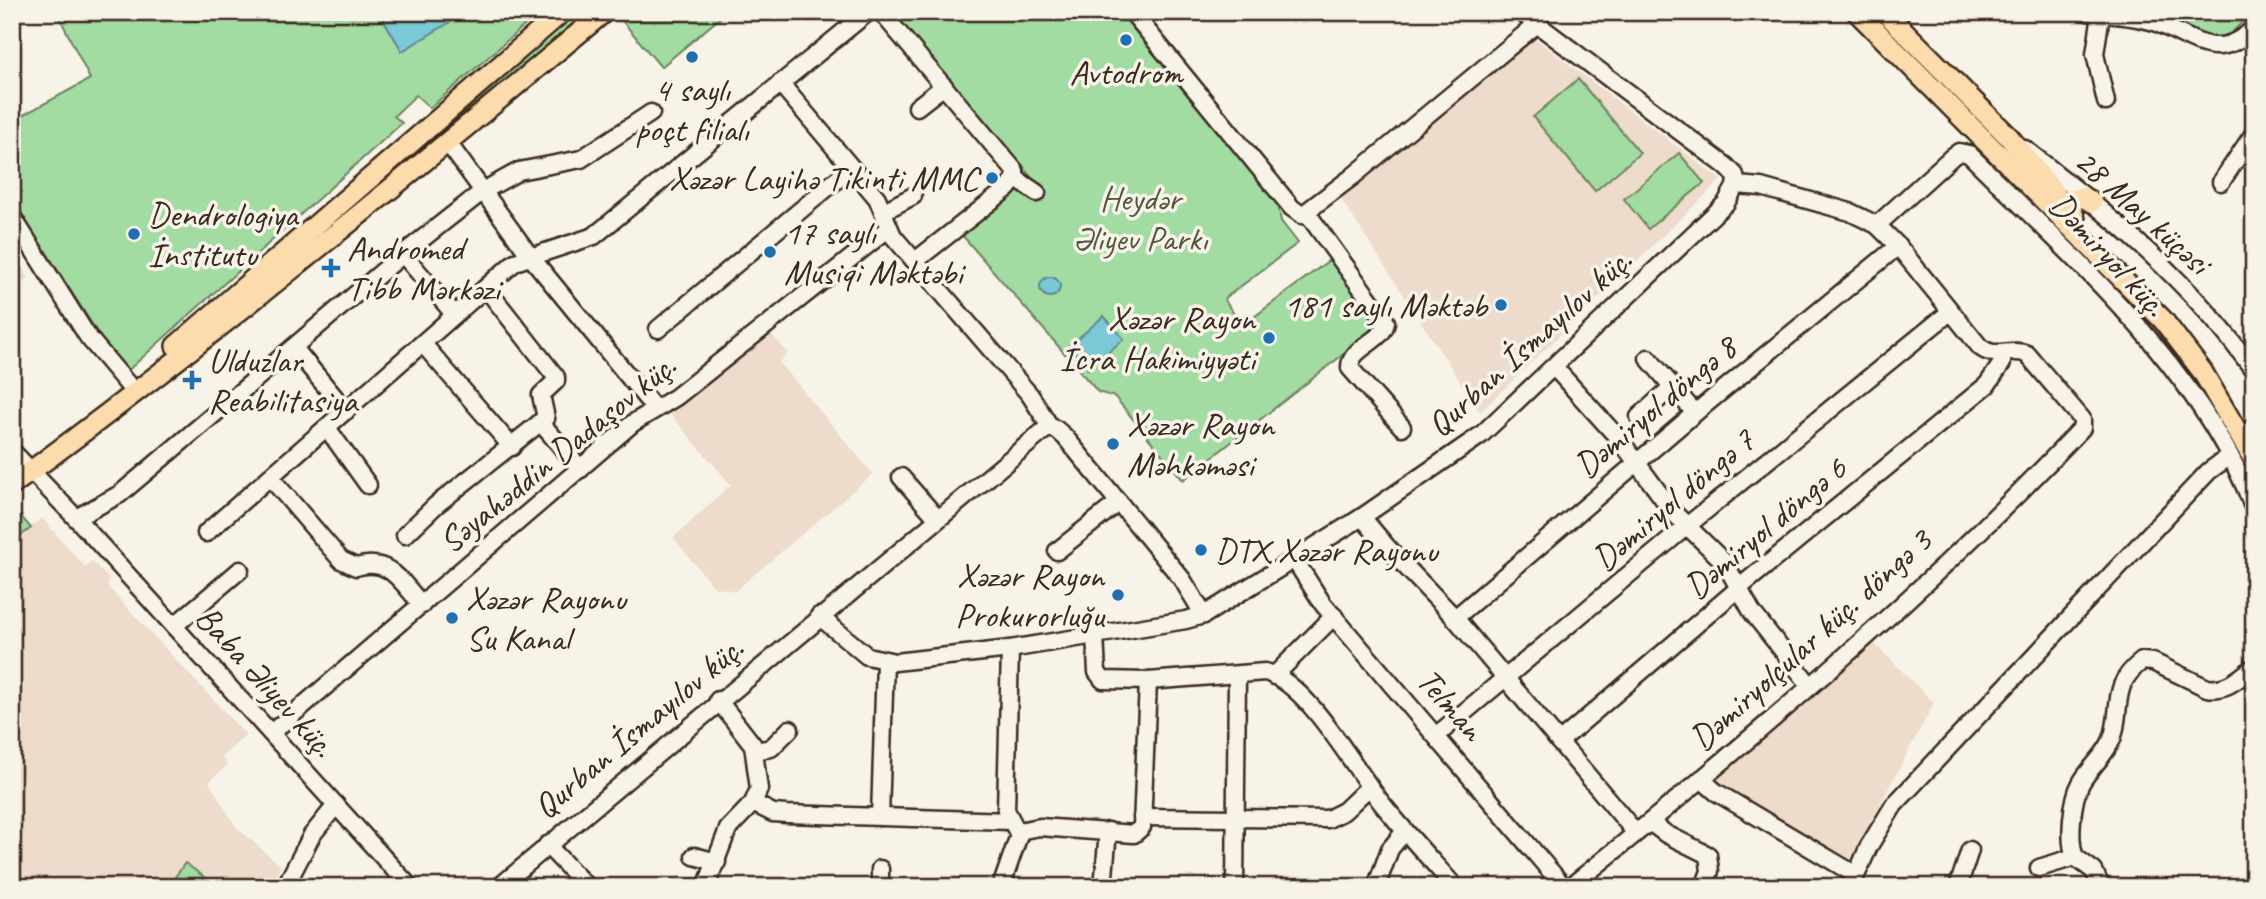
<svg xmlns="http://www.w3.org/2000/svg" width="2266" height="899" viewBox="0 0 2266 899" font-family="Caveat,sans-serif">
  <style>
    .built { fill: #eddccb }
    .green { fill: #a2dca2; stroke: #6e8360; stroke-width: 2 }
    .water { fill: #7ac9d7; stroke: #61898d; stroke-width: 2 }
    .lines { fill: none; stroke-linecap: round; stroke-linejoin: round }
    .minor-casing { stroke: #3b2a1e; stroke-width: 21 }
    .major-casing { stroke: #3b2a1e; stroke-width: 24 }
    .minor { stroke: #f7f3e8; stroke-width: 16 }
    .major { stroke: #fcdcac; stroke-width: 19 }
    .poi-dot { fill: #1f6fb2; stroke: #f7f3e8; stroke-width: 2.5 }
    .labels { text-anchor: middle; stroke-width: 7; stroke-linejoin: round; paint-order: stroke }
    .poi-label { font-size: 35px; fill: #3b2a1e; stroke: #f7f3e8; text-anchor: start }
    .park-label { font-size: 35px; fill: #55563f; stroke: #f7f3e8 }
    .street-label { font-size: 35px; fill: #3b2a1e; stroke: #f7f3e8 }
  </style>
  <rect width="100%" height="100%" fill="#f7f3e8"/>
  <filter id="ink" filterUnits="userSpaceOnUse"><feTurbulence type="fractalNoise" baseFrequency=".0143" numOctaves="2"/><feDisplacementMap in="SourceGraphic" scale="14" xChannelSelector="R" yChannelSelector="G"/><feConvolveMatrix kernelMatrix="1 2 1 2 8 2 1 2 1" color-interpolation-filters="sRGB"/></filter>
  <g filter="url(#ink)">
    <g class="built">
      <polygon points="1533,37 1721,180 1480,412 1341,199"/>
      <polygon points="12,254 29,278 12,293"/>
      <polygon points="770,333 788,353 779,362 873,474 735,591 714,587 673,538 731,485 669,413"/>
      <polygon points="42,518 85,567 92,561 109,579 108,587 246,735 222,757 227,765 209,782 236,827 281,866 272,887 12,887 12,542"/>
      <polygon points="1871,640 1934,703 1849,863 1715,781"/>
    </g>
    <g class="green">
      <polygon points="57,12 540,12 430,108 416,95 394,116 402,123 124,374 12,199 12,121 90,79"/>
      <polygon points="570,12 593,12 426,151 419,150 419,143"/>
      <polygon points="623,12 727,12 661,67 618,16"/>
      <polygon points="893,12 1124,12 1167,64 1166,70 1277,198 1281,221 1298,243 1224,299 1242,326 1332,258 1382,324 1183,480 1115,397 1098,392 962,235 1030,176"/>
      <polygon points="2133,12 2253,12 2226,38 2217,42"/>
      <polygon points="1578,79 1640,153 1595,191 1533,117"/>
      <polygon points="1679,153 1704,183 1648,229 1624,199"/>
      <polygon points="12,506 31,528 12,542"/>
      <polygon points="185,863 218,887 168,887"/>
    </g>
    <g class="water">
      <polygon points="379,12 467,12 402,51"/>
      <circle cx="1050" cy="287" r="10"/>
      <polygon points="1104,316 1124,339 1088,369 1069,346"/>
    </g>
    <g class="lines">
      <defs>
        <g id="minor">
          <polyline points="881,12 1015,171 1015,178 1008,188 915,261"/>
          <polyline points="1132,12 1292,208 1302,215 1352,177 1537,24"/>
          <polyline points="1521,12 1726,166 1735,175 1736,185"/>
          <path d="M2088,12c21,3 45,3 66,10 39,14 61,43 100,6"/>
          <polyline points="2101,14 2095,54 2106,102"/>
          <polyline points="780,83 877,198 893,236 1030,395 1051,428"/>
          <polyline points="917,107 944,86"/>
          <polyline points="448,143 530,256 655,409"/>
          <path d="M2025,149c83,64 168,135 229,222"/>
          <polyline points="1015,178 1037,193"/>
          <polyline points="2221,182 2254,133"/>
          <polyline points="884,211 913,196"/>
          <path d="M1307,213l79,109c-2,20 -37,25 -36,46l52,59"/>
          <polyline points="12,216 88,337 130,387"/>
          <path d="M1877,225l76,-69 6,-4 10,2c103,103 233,215 285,355"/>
          <polyline points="403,254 454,314"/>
          <polyline points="658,329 851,168"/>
          <polyline points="423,344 512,447"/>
          <polyline points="294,348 346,411"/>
          <polyline points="1648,358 1695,413"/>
          <polyline points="1554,367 1620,440 1673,512 1725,563 1752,612 1809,684"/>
          <polyline points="1639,417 1672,387"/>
          <polyline points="540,422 581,469"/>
          <polyline points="327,428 368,485"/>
          <polyline points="12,451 76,518 410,887"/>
          <path d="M270,477l71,83 15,7c34,-10 45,15 66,38"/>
          <polyline points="901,477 937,518"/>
          <polyline points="1362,517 1387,547 1455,618 1636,833"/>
          <polyline points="76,518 120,494 403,254 483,191 519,171 581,159 651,113"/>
          <polyline points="206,533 515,262 594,236 868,12"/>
          <polyline points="405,535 436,505 546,418 541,395 556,381 556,377 486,288"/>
          <polyline points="1057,551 1119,502"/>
          <polyline points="1294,559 1323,604 1564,887"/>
          <polyline points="819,616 867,656 895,662 1010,649 1186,620 1204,615 1362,517 1481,435 1726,203 1736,185"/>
          <polyline points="1455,618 1695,413 1898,246"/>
          <polyline points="174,626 240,570"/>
          <path d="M1095,635l2,37 6,8 45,1 117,-9c43,10 91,100 119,134 23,28 47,54 71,81"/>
          <polyline points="1274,676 1334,616"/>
          <polyline points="271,733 633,423 676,397 889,228"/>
          <polyline points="1437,735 1688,525 1950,312"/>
          <polyline points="1559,742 1740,587 1987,385 2002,363 2002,355"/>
          <polyline points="755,751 771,748 790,729"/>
          <polyline points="1701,779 1716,792 1856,875"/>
          <polyline points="753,803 773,813 786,814 1010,821"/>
          <polyline points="880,817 885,662"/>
          <polyline points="1142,817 1328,819 1344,811 1369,787"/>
          <polyline points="1650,822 1666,834 1708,855 1710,871 1704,887"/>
          <polyline points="1018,831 1040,827 1134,834 1142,827 1148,681"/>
          <polyline points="547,845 587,887"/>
          <polyline points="694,856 717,862"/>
          <polyline points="2039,868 2075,857"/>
          <polyline points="880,869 880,887"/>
          <polyline points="285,887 312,835 336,805"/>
          <polyline points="499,887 1046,429 1056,429 1065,437 1182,579 1204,615"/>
          <polyline points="706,887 728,829 753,803 759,789 753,745 718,700"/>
          <polyline points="1001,887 1019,835 1006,810 1010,649"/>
          <polyline points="1103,887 1108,831"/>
          <polyline points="1235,887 1237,676"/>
          <polyline points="1376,887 1390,849 1405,831"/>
          <path d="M1570,887c178,-144 355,-293 512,-459v-9l-55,-65c-17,-7 -31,6 -47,-7l-82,-101 -21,-21 -27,-13 -89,-25 -25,-2"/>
          <polyline points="1851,887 1869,846 1894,805 2209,471 2230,456"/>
          <polyline points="1958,887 1970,850"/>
          <path d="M2101,887l-7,-16 -19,-14c-7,-17 -3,-58 6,-74 9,-16 25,-28 31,-44 11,-30 -3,-53 30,-78l11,1 54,26c20,3 32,-10 47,-21"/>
        </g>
        <g id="major">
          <polyline points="1857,12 2163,320 2202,371 2254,460"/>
          <polyline points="1885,12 2009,137 2063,204"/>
          <polyline points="2075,219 2070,206 2072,200 2082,197 2092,202"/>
          <polyline points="176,346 562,12"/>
          <path d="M12,485c204,-150 398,-311 592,-473"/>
        </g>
      </defs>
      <use href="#minor" class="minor-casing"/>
      <use href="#major" class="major-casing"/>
      <use href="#minor" class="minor"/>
      <use href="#major" class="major"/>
    </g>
  </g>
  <g class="poi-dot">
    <circle cx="1126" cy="40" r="7"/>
    <circle cx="692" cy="57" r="7"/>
    <circle cx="992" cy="178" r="7"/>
    <circle cx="134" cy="234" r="7"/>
    <circle cx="770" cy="252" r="7"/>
    <path d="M327.5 257.5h7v7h7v7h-7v7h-7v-7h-7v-7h7z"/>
    <circle cx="1501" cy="305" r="7"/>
    <circle cx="1269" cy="338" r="7"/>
    <path d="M188.5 369.5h7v7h7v7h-7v7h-7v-7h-7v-7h7z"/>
    <circle cx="1113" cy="444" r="7"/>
    <circle cx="1201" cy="550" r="7"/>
    <circle cx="1118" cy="595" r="7"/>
    <circle cx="452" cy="618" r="7"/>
  </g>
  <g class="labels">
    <g class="poi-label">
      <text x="1126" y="84" text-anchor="middle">Avtodrom</text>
      <text x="692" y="101" text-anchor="middle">4 saylı<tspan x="692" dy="40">poçt filialı</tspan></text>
      <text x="978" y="190" text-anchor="end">Xəzər Layihə Tikinti MMC</text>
      <text x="148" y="226">Dendrologiya<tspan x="148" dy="40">İnstitutu</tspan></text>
      <text x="784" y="244">17 saylı<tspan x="784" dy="40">Musiqi Məktəbi</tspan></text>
      <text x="347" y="260">Andromed<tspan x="347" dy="40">Tibb Mərkəzi</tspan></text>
      <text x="1487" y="317" text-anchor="end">181 saylı Məktəb</text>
      <text x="1255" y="330" text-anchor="end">Xəzər Rayon<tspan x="1255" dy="40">İcra Hakimiyyəti</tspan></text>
      <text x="208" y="372">Ulduzlar<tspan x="208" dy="40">Reabilitasiya</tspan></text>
      <text x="1127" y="436">Xəzər Rayon<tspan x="1127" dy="40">Məhkəməsi</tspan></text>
      <text x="1215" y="562">DTX Xəzər Rayonu</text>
      <text x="1104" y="587" text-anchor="end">Xəzər Rayon<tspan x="1104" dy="40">Prokurorluğu</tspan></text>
      <text x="466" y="610">Xəzər Rayonu<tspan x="466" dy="40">Su Kanal</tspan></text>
    </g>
    <g class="park-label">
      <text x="1140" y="210">Heydər<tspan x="1140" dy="40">Əliyev Parkı</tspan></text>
    </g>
    <g class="street-label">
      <text transform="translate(2143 211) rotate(42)" y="12">28 May küçəsi</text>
      <text transform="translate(2109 254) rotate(47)" y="12">Dəmiryol küç.</text>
      <text transform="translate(1529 342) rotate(-42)" y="12">Qurban İsmayılov küç.</text>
      <text transform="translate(1655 406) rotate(-40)" y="12">Dəmiryol döngə 8</text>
      <text transform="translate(557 453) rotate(-39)" y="12">Səyahəddin Dadaşov küç.</text>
      <text transform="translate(1673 499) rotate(-40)" y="12">Dəmiryol döngə 7</text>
      <text transform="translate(1765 527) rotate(-40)" y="12">Dəmiryol döngə 6</text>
      <text transform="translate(1810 639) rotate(-42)" y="12">Dəmiryolçular küç. döngə 3</text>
      <text transform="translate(266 681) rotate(48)" y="12">Baba Əliyev küç.</text>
      <text transform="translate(1451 704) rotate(49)" y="12">Telman</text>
      <text transform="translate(638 727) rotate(-40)" y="12">Qurban İsmayılov küç.</text>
    </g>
  </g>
  <rect width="2266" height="899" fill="none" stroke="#f7f3e8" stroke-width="42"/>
  <rect x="21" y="21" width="2224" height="857" fill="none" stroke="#3b2a1e" stroke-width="2.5" filter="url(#ink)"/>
</svg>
